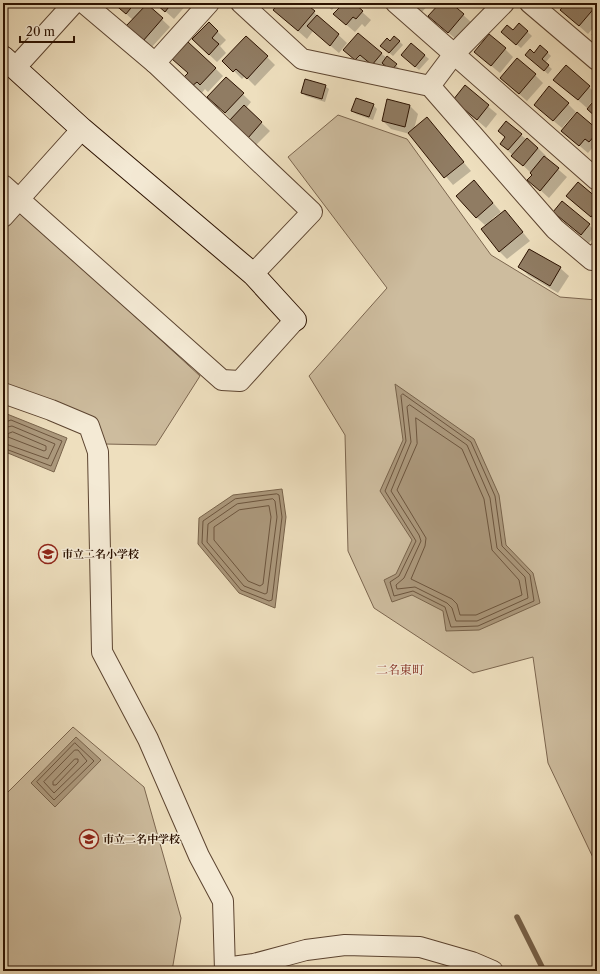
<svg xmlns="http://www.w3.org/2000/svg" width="600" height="974" viewBox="0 0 600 974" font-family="'Libre Caslon Text','Noto Serif JP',serif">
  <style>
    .green { fill: #cdbc9e; stroke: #7c664f }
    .water { fill: #ac997d; stroke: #78634b }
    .shadow { fill: #0003 }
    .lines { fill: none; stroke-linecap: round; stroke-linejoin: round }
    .shore { stroke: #6c553e; stroke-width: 1 }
    .stream { stroke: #78634b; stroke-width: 5.5 }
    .building { fill: #907c63; stroke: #2b1100 }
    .street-casing { stroke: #5c4430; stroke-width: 22 }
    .secondary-casing { stroke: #2b1100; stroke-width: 24 }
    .street { stroke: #f4ead5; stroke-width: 20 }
    .secondary { stroke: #f4ead5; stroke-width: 22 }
    .labels { text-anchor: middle; stroke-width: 3; stroke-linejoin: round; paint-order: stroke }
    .poi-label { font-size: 11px; font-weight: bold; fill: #2b1100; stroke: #f4ead5; text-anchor: start }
    .neighbourhood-label { font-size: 12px; fill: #7a1f14; stroke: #f4ead5 }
  </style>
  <rect width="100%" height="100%" fill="#eedfbe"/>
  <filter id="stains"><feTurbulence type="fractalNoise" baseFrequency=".005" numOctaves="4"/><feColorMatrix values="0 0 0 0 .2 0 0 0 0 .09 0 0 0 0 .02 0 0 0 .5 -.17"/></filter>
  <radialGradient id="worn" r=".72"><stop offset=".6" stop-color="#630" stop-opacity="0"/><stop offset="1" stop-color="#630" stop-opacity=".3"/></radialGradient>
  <g class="green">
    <polygon points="338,115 407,139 491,255 560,297 597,300 597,866 548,763 533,657 473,673 374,608 348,551 345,435 309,376 387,288 288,157"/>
    <polygon points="19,210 200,376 156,445 104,444 3,390 3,229"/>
    <polygon points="73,727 144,787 181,918 172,971 3,971 3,797"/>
  </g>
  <g class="water">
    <polygon points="395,384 474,439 499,495 506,545 533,573 540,603 479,630 446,631 443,611 412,595 392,602 384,580 396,574 412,540 380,491 403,440"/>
    <polygon points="7,414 67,438 54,472 3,451 3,423"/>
    <polygon points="282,489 286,517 275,608 239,593 198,544 199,518 233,495"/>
    <polygon points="76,737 101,760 55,807 31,783"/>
  </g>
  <g class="shadow">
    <polygon points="114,3 147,3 148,6 170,27 151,48 136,35 133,20"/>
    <polygon points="156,3 188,3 174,19"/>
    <polygon points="271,3 304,3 347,43 339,53 313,31 307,39 283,18 274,10 277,8"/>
    <polygon points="324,3 352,3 371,20 365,27 362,24 355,32 343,22 340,9 336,5 332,10"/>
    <polygon points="409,3 430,3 421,13"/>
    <polygon points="441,3 450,3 472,23 457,40 438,24"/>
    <polygon points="470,3 476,3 473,6"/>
    <polygon points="560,3 591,3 597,9 597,23 588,34 561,10 564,7"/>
    <polygon points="209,23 226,40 220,46 226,53 217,62 201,47"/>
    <polygon points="519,24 532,36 521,48 506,36"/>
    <polygon points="358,34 400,69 396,74 386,66 381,72 368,62 364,68 353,58"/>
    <polygon points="399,41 403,45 393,56 386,50 390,42"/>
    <polygon points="411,44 429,59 419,70 406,59"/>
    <polygon points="505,49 513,57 500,73 484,60"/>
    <polygon points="547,52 551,56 545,63 552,69 548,74 530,59 534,54"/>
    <polygon points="267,57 275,65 255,86 245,76 242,79 224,61"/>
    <polygon points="215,68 223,76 208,92 205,89 201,94 185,78"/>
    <polygon points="535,75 543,83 527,101 501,78"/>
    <polygon points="226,78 251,102 246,108 270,131 256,145 217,105"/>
    <polygon points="555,80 589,87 597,95 587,108"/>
    <polygon points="325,86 329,89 325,102 306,96 302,92"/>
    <polygon points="465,87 497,114 486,128 454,100"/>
    <polygon points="388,100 410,106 418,114 414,129 427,119 471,171 453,185 410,134 391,129 383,121"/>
    <polygon points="568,104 576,112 562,128 544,113"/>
    <polygon points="373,105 377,109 373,120 356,114 352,111"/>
    <polygon points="597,130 597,148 594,146 588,153 562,131"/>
    <polygon points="521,135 538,148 546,156 545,158 567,177 549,198 529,180 533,175 501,144"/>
    <polygon points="482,190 501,212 492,219 493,221 505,211 530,241 507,259 499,251 486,226 476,217"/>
    <polygon points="567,196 597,199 597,222 575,204"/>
    <polygon points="554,212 589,225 597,233 589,243"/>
    <polygon points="529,250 560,268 569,276 558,293 528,275 520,267"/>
  </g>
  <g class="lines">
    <g class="shore">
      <polygon points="403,394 471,442 495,496 502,546 530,575 534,601 478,626 451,627 445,607 413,591 394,596 390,582 399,576 416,541 385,491 406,441 401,396"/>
      <polygon points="410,405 467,445 490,498 497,548 525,577 528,598 477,621 456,621 452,608 447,603 415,587 397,589 396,585 404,578 421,541 419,535 391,491 411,442 407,407"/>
      <polygon points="416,418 462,449 484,499 492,550 519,580 522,595 476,615 460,615 457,604 452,599 411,579 425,546 426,538 397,490 417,444"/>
      <polyline points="3,423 11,420 62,441 51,466 3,448"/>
      <polyline points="3,428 12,426 55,444 48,459 3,443"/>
      <polygon points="13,432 46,446 46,450 44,451 8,437 8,434"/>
      <polygon points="277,494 279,495 282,517 272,600 269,601 241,590 202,543 203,521 235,499"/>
      <polygon points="273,499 275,501 277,517 267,593 265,594 244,586 207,542 208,524 237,504"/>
      <polygon points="269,506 271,517 263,584 260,586 248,581 214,540 214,527 239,510"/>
      <polygon points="75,743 94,761 54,800 37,782"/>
      <polygon points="75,750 78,750 87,761 54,793 44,782"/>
      <polygon points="75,759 78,759 78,762 56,785 53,785 53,782"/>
    </g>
    <polyline class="stream" points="517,917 544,971"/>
  </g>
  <g class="building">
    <polygon points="113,3 135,3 126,14"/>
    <polygon points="155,3 172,3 165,12"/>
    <polygon points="279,3 305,3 315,11 298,31 273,10"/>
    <polygon points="333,3 354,3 363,11 356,19 353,17 346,25 333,14 339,8"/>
    <polygon points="440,3 451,3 464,14 448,33 428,16"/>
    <polygon points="566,3 592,3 596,6 579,26 560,10"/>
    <polygon points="147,4 163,18 143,41 126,26"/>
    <polygon points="317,15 339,34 330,46 307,26"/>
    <polygon points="209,22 218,31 212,38 219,44 209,55 192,39"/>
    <polygon points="519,23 528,31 516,45 501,32 507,25 513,30"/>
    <polygon points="597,28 597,39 592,35"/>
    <polygon points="358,33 382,53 372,65 360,55 355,60 343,50"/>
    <polygon points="489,34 506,48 491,66 474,52"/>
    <polygon points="246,36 268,56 247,79 236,69 233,72 222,61"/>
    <polygon points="394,36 400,41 389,53 380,46 387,38 390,41"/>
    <polygon points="188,42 216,68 200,85 197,82 192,86 183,78 188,73 172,59"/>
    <polygon points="411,43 425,55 415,67 401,55"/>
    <polygon points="540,45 548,52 542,59 549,65 544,71 525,55 530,49 534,53"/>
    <polygon points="387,56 397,64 391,71 382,63"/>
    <polygon points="517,58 536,74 519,94 500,78"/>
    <polygon points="566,65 590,86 578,100 553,80"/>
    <polygon points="226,77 244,93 225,113 207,97"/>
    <polygon points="305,79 326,85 322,99 301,93"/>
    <polygon points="465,85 489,105 477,120 453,100"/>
    <polygon points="549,86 569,103 553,121 534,105"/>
    <polygon points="597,97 597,118 587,109"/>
    <polygon points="356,98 374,104 369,117 351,111"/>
    <polygon points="387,99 410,105 405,127 382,121"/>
    <polygon points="244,105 262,122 248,138 229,121"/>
    <polygon points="577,112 597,129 597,133 589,142 585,139 579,146 561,131"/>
    <polygon points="427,117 464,162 444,178 408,133"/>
    <polygon points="506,121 522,134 508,150 500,144 505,137 498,131"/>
    <polygon points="527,138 538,148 523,166 511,156"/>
    <polygon points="544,156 559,168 540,191 527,180 532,175 530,173"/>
    <polygon points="474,180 493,203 476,218 456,196"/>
    <polygon points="578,182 597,198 597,209 591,217 566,196"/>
    <polygon points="562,201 590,224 581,235 553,212"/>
    <polygon points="505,210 523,232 499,252 481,229"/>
    <polygon points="529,249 561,267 550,286 518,267"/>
  </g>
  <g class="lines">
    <defs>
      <g id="street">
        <polyline points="84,3 155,63 209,3"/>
        <polyline points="241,3 302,59 430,86 555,229 592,260 597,253"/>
        <polyline points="396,3 597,180"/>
        <polyline points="530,3 597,60"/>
        <polyline points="155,63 312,212 253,274"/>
        <polyline points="15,68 74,3"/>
        <polyline points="430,86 454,54 504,3"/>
        <polyline points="3,185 222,380 240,381 295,320"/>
        <polyline points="3,217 82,129"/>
        <polyline points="3,393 51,410 89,426 98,452 102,652 148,739 199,856 223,901 225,971"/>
        <polyline points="225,968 254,964 306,950 345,945 420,947 472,962 493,971"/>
      </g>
      <polyline id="secondary" points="3,57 82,129 253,274 295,320"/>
    </defs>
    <use href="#street" class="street-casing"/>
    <use href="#secondary" class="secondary-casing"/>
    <use href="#street" class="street"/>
    <use href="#secondary" class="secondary"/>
  </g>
  <defs>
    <symbol id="school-ring" viewBox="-11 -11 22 22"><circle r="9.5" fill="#f4ead5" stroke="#8f2418" stroke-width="1.5"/><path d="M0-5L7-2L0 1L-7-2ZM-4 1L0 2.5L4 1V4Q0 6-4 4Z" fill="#8f2418"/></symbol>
  </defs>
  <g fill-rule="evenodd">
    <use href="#school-ring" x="37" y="543" width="22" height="22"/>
    <use href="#school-ring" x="78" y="828" width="22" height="22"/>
  </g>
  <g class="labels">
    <g class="poi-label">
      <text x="62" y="558">市立二名小学校</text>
      <text x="103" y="843">市立二名中学校</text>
    </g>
    <g class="neighbourhood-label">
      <text x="400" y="674">二名東町</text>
    </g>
  </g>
  <rect width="600" height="974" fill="none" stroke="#eedfbe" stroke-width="16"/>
  <rect x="4" y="4" width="592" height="966" fill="none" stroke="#2b1100" stroke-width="2"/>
  <rect x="8" y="8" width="584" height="958" fill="none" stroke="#2b1100"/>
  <path d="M20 36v6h54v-6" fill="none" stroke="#2b1100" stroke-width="2"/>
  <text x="26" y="36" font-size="12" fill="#2b1100" stroke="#f4ead5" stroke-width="3" paint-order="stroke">20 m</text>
  <rect width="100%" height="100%" filter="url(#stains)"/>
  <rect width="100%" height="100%" fill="url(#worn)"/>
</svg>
